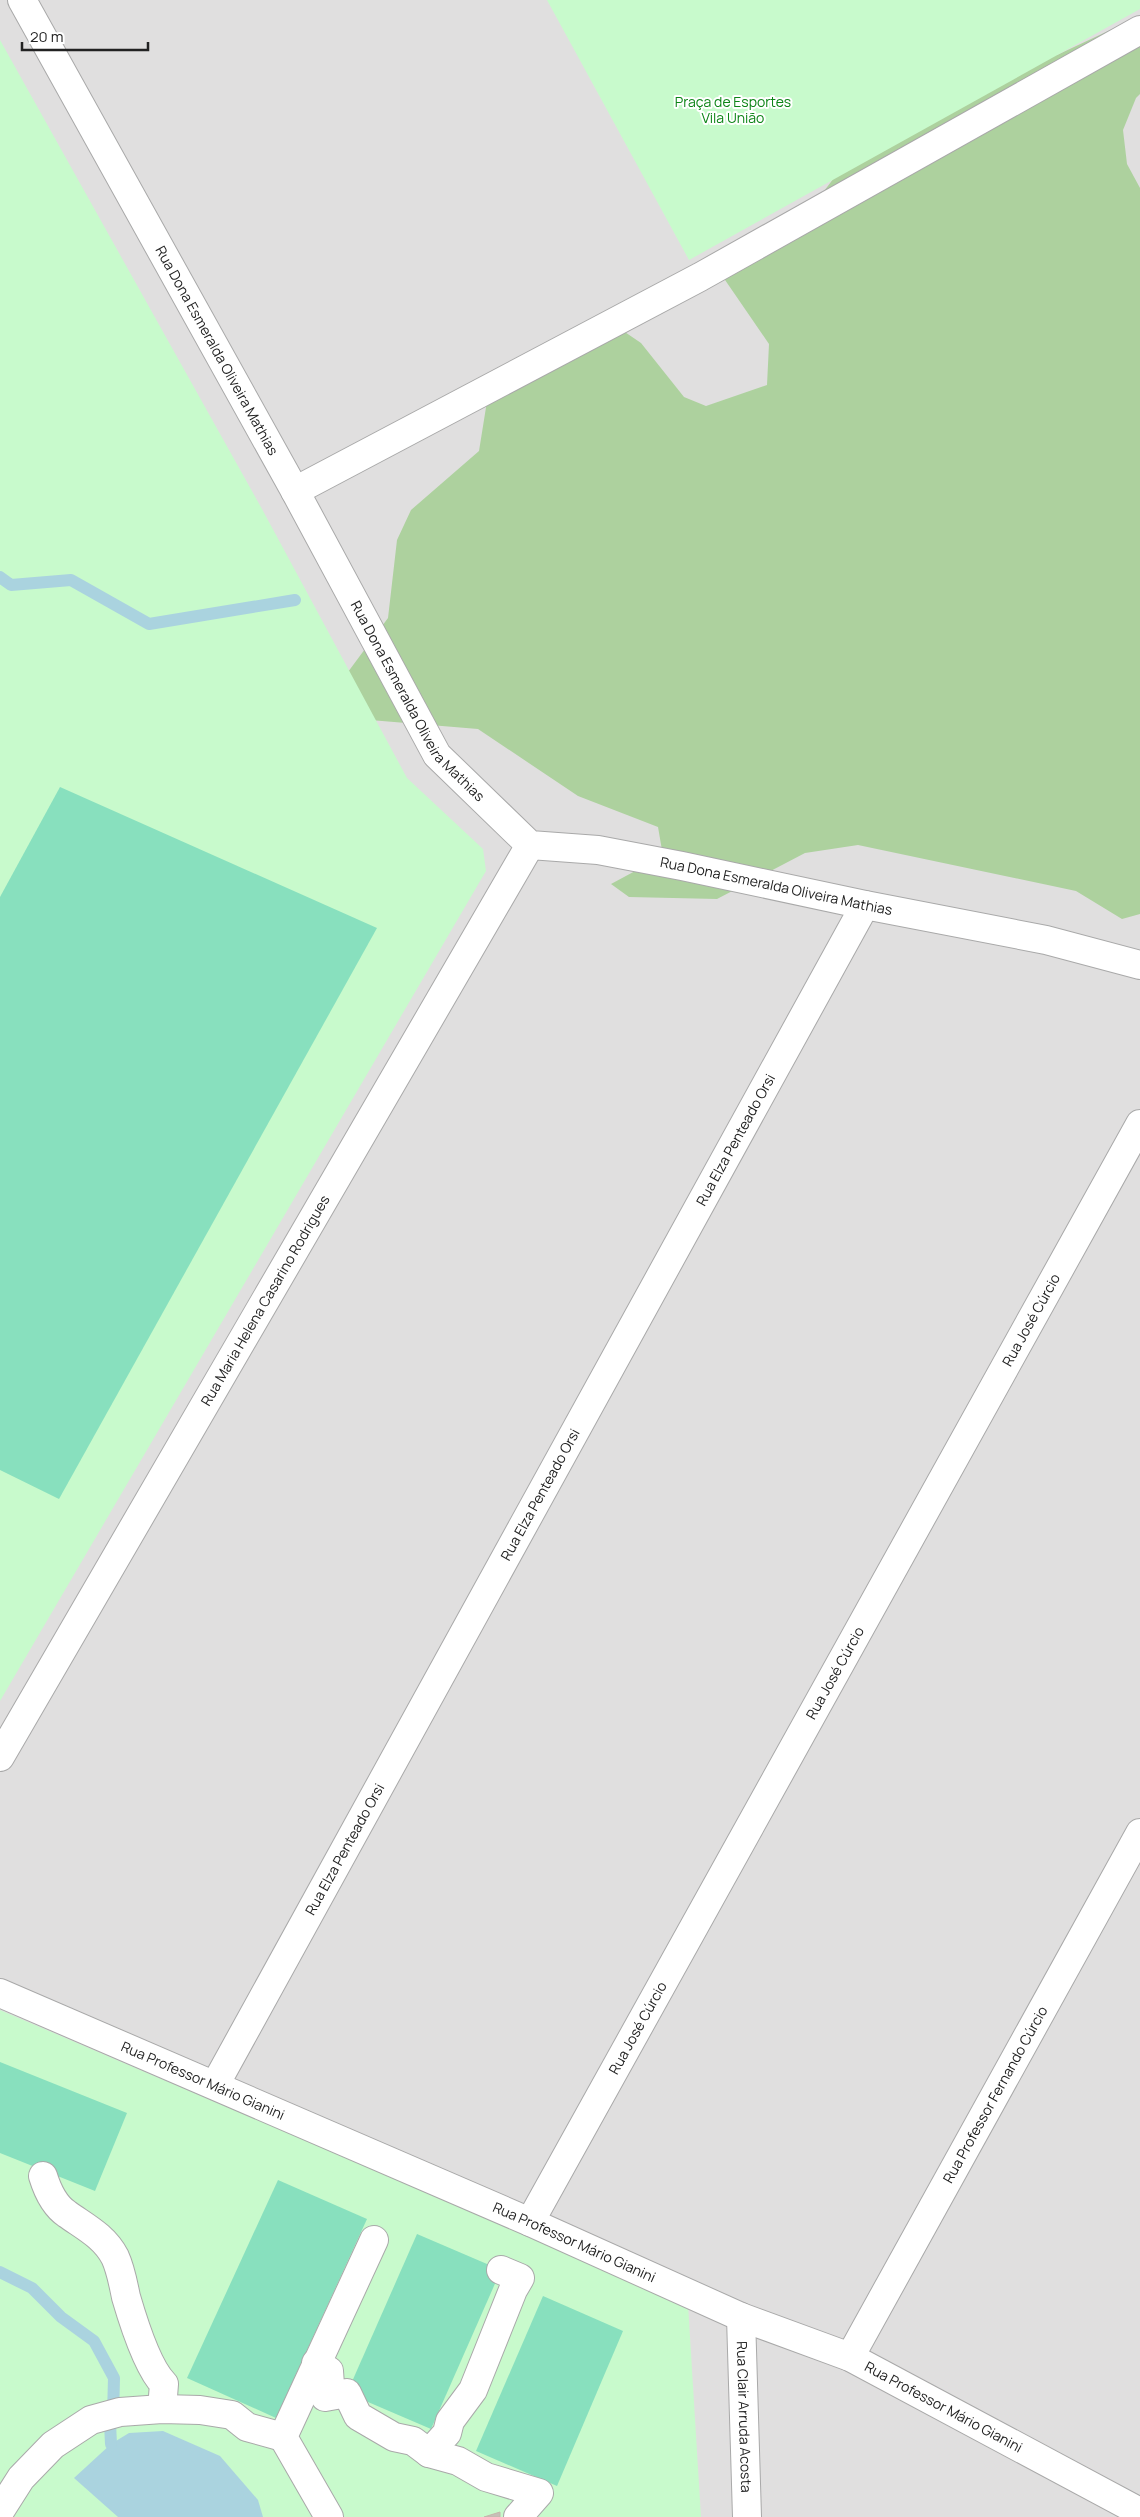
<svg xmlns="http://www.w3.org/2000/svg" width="1140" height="2517" viewBox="0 0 1140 2517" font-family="Manrope,sans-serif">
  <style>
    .residential { fill: #e0dfdf }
    .forest { fill: #add19e }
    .park { fill: #c8facc }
    .pitch { fill: #88e0be }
    .water { fill: #aad3df }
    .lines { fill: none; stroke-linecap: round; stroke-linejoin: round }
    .stream { stroke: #aad3df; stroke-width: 12 }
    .building { fill: #c7bfb8; stroke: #c4b6ab }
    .minor-casing { stroke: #a9a9a9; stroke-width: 30 }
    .minor { stroke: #fff; stroke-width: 28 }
    .labels { text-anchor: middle; stroke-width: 4; stroke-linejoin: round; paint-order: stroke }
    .park-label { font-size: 14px; fill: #0c8416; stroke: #fff }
    .street-label { font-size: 14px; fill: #222; stroke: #fff }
  </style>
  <rect width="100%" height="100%" fill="#f2efe9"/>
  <rect class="residential" x="0" y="0" width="1140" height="2517"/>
  <polygon class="forest" points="1140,16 1140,94 1136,98 1123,130 1127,164 1140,188 1140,914 1122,919 1076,891 858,845 805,853 717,899 629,897 611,884 663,856 658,827 578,796 478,729 370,720 345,676 388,618 397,540 411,510 479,451 488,395 616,326 641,343 684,397 706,406 767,385 769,344 723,277 812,207 846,162 984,46 1057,55"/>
  <g class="park">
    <polygon points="547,0 1140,0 1140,9 689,260"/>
    <polygon points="0,40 262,509 407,778 483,849 486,871 0,1701"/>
    <polygon points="0,2010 688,2304 701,2517 0,2517"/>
  </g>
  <g class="pitch">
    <polygon points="60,787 377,928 59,1499 0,1470 0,897"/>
    <polygon points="0,2062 127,2113 95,2191 0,2153"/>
    <polygon points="278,2180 367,2219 276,2418 187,2378"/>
    <polygon points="417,2234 501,2270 431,2429 347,2393"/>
    <polygon points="543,2296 623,2331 557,2486 476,2451"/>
  </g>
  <polygon class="water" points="163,2431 220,2456 258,2500 263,2517 118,2517 74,2478 111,2444 129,2433"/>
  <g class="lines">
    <g class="stream">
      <polyline points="0,577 11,585 71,580 149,624 295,600"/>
      <polyline points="0,2272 32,2288 61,2317 94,2341 114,2378 113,2415"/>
      <polyline points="110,2423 111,2444"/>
    </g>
  </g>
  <polygon class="building" points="500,2512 500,2517 484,2517"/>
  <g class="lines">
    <defs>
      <g id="minor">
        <path id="s1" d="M22,0l273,491 142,264 93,90 68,5 84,16 183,39 181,35 94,25"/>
        <polyline points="295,491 700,277 1140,30"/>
        <path id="s2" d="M0,1757l530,-912"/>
        <path id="s3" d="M0,1993l530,229 211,95 109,40 290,155"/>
        <path id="s4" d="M215,2085l650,-1180"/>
        <path d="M43,2176c4,13 12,30 24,38 18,13 37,22 48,43 6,13 8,26 11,40 7,24 22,71 38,87l-2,25"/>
        <path id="s5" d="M530,2222l610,-1098"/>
        <path id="s6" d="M741,2317l6,200"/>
        <path id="s7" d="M850,2357l290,-524"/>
        <polyline points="316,2363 329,2371 330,2385 325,2397 347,2393 358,2416 394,2437 413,2441 429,2453 458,2461 486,2477 539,2493 518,2517"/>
        <polyline points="429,2453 447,2433 450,2421 473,2390 513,2290 520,2278 501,2270"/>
        <polyline points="0,2511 21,2478 53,2445 91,2420 120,2412 162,2409 200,2410 232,2415 247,2427 283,2437"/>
        <polyline points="329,2517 283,2437 374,2240"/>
      </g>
    </defs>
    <use href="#minor" class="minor-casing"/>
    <use href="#minor" class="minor"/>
  </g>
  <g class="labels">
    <g class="park-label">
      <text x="733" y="107">Praça de Esportes<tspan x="733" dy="16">Vila União</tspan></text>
    </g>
    <g class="street-label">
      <text dy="5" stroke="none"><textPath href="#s1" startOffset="401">Rua Dona Esmeralda Oliveira Mathias</textPath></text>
      <text dy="5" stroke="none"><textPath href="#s1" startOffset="806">Rua Dona Esmeralda Oliveira Mathias</textPath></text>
      <text dy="5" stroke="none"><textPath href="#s1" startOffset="1241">Rua Dona Esmeralda Oliveira Mathias</textPath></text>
      <text dy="5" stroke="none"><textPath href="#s4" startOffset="1079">Rua Elza Penteado Orsi</textPath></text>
      <text dy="5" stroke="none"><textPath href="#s2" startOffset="528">Rua Maria Helena Casarino Rodrigues</textPath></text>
      <text dy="5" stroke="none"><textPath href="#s5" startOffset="1032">Rua José Cúrcio</textPath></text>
      <text dy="5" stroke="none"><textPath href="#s4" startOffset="674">Rua Elza Penteado Orsi</textPath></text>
      <text dy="5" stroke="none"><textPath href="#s5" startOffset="628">Rua José Cúrcio</textPath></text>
      <text dy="5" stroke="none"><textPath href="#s4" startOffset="269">Rua Elza Penteado Orsi</textPath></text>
      <text dy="5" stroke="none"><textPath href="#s5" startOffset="222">Rua José Cúrcio</textPath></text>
      <text dy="5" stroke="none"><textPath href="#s3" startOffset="221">Rua Professor Mário Gianini</textPath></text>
      <text dy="5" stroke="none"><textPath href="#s7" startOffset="300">Rua Professor Fernando Cúrcio</textPath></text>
      <text dy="5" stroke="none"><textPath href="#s3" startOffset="626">Rua Professor Mário Gianini</textPath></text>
      <text dy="5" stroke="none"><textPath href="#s3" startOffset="1031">Rua Professor Mário Gianini</textPath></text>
      <text dy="5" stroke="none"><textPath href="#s6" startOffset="100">Rua Clair Arruda Acosta</textPath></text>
    </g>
  </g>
  <path d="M22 42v8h126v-8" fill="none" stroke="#222222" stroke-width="2.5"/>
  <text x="30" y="42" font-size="15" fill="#222222" stroke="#ffffff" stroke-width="4" paint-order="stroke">20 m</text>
</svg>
